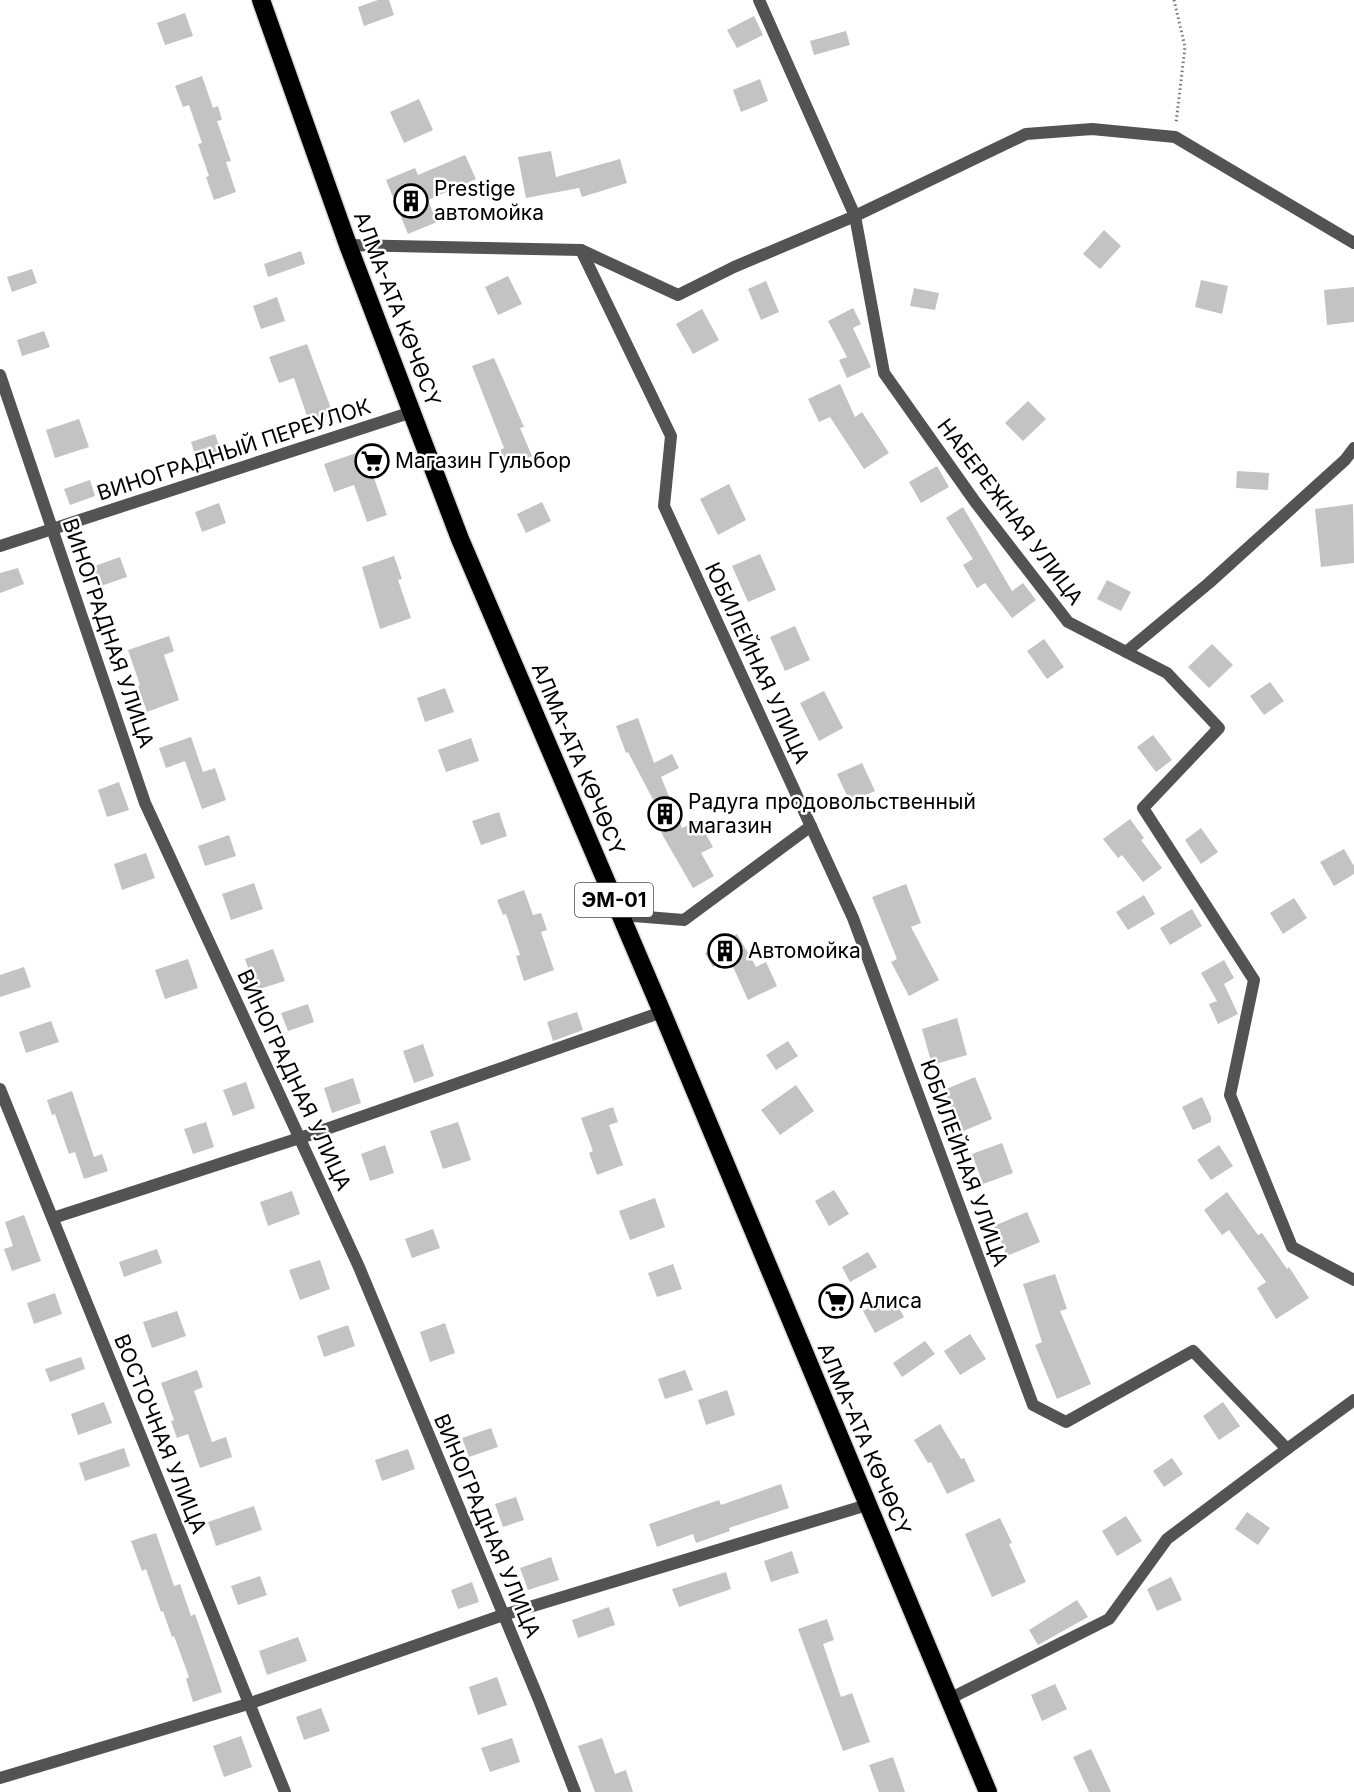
<svg xmlns="http://www.w3.org/2000/svg" width="1354" height="1792" viewBox="0 0 1354 1792" font-family="Inter,sans-serif">
  <style>
    .building { fill: #c3c3c3 }
    .lines { fill: none; stroke-linecap: round; stroke-linejoin: round }
    .highway-casing { stroke: #dbdbdb; stroke-width: 21 }
    .path { stroke: #757575; stroke-width: 3; stroke-dasharray: 1.5 3; stroke-linecap: butt }
    .street { stroke: #535353; stroke-width: 12 }
    .highway { stroke: #000; stroke-width: 18 }
    .labels { text-anchor: middle; stroke-width: 5; stroke-linejoin: round; paint-order: stroke }
    .shield { fill: #fff; stroke: #4c4c4c; stroke-width: 1.5 }
    .shield-label { font-size: 20px; font-weight: bold; fill: #000 }
    .poi-label { font-size: 21px; fill: #000; stroke: #fff; text-anchor: start }
    .street-label { font-size: 21px; fill: #000; stroke: #fff }
  </style>
  <rect width="100%" height="100%" fill="#fff"/>
  <g class="building">
    <polygon points="378,0 389,0 394,15 364,26 358,7"/>
    <polygon points="185,13 193,36 165,45 157,23"/>
    <polygon points="754,16 763,35 737,48 727,30"/>
    <polygon points="846,31 850,45 814,55 810,41"/>
    <polygon points="202,76 213,108 218,106 222,120 217,121 231,161 226,162 236,192 214,200 206,177 209,176 198,144 202,143 189,105 183,107 175,86"/>
    <polygon points="760,79 768,101 741,112 733,90"/>
    <polygon points="419,99 433,130 404,143 390,112"/>
    <polygon points="551,151 556,177 620,159 627,183 582,197 579,188 526,198 518,157"/>
    <polygon points="465,155 476,179 428,200 437,222 408,234 386,180 415,168 418,175"/>
    <polygon points="1104,230 1121,246 1100,269 1083,254"/>
    <polygon points="301,251 305,264 268,277 264,264"/>
    <polygon points="32,269 37,283 12,292 7,277"/>
    <polygon points="508,276 522,304 498,315 485,287"/>
    <polygon points="1201,280 1228,286 1222,314 1195,307"/>
    <polygon points="766,281 779,312 761,320 748,289"/>
    <polygon points="1354,287 1354,322 1327,325 1324,290"/>
    <polygon points="914,288 939,293 935,310 910,306"/>
    <polygon points="277,297 285,321 261,329 253,306"/>
    <polygon points="853,308 861,324 853,328 871,367 847,378 839,360 847,357 828,321"/>
    <polygon points="702,309 719,340 693,354 676,324"/>
    <polygon points="44,331 50,347 22,356 17,340"/>
    <polygon points="307,344 333,414 309,422 294,378 279,383 269,357"/>
    <polygon points="494,358 524,427 520,428 532,456 505,468 498,451 504,448 472,366"/>
    <polygon points="840,384 855,417 862,412 889,453 864,469 830,417 819,422 808,399"/>
    <polygon points="1028,401 1046,419 1023,441 1005,423"/>
    <polygon points="79,419 89,447 55,458 46,430"/>
    <polygon points="215,434 223,457 199,466 191,442"/>
    <polygon points="368,449 378,477 374,478 387,515 367,522 354,485 334,492 324,464"/>
    <polygon points="937,466 949,487 921,503 909,482"/>
    <polygon points="1237,471 1269,473 1268,490 1236,488"/>
    <polygon points="90,480 95,496 70,505 64,489"/>
    <polygon points="729,484 746,520 718,535 700,499"/>
    <polygon points="542,502 551,521 526,533 517,514"/>
    <polygon points="219,503 226,523 202,532 195,512"/>
    <polygon points="1353,504 1354,563 1321,567 1315,509"/>
    <polygon points="963,507 1012,591 1023,583 1036,600 1012,618 985,583 977,588 963,565 973,559 946,518"/>
    <polygon points="760,554 776,590 748,602 732,566"/>
    <polygon points="394,556 402,579 398,580 411,618 380,629 362,567"/>
    <polygon points="120,557 127,577 98,587 92,567"/>
    <polygon points="18,568 24,584 0,593 0,573"/>
    <polygon points="1107,580 1131,592 1121,611 1097,599"/>
    <polygon points="795,626 810,660 785,671 770,637"/>
    <polygon points="169,636 174,651 164,655 179,700 147,712 138,686 140,685 128,650"/>
    <polygon points="1044,639 1064,667 1047,679 1027,651"/>
    <polygon points="1212,644 1233,665 1209,688 1188,667"/>
    <polygon points="1270,682 1284,701 1264,715 1250,696"/>
    <polygon points="445,688 454,712 425,722 417,698"/>
    <polygon points="824,691 843,728 819,741 800,703"/>
    <polygon points="638,718 654,763 672,754 679,768 661,777 682,828 698,820 713,847 701,853 714,876 693,888 663,836 651,807 656,805 628,752 626,753 616,726"/>
    <polygon points="1153,735 1172,760 1156,772 1137,747"/>
    <polygon points="191,737 203,772 215,768 226,800 202,809 185,761 166,768 159,748"/>
    <polygon points="471,738 479,761 446,772 438,750"/>
    <polygon points="862,763 875,791 850,802 837,774"/>
    <polygon points="119,782 129,810 107,817 98,790"/>
    <polygon points="499,812 507,836 481,845 472,821"/>
    <polygon points="1130,819 1144,838 1141,840 1162,868 1143,882 1122,855 1118,858 1103,839"/>
    <polygon points="1201,828 1218,852 1201,864 1185,840"/>
    <polygon points="229,835 236,856 205,866 198,846"/>
    <polygon points="1344,849 1354,866 1354,874 1334,886 1320,862"/>
    <polygon points="146,853 155,878 122,890 114,864"/>
    <polygon points="254,883 263,909 231,920 222,894"/>
    <polygon points="906,884 921,923 911,927 939,980 909,996 891,962 897,959 872,897"/>
    <polygon points="524,890 533,915 541,913 547,930 541,932 554,970 524,981 516,956 520,955 506,914 503,915 497,900"/>
    <polygon points="1144,895 1155,914 1128,930 1116,912"/>
    <polygon points="1294,898 1307,918 1283,934 1270,913"/>
    <polygon points="1192,909 1202,926 1170,945 1160,928"/>
    <polygon points="737,934 756,967 766,962 777,986 748,1000 729,958 713,967 705,953"/>
    <polygon points="273,949 285,981 256,990 245,959"/>
    <polygon points="188,959 198,988 165,999 155,970"/>
    <polygon points="1224,960 1234,978 1224,984 1238,1014 1218,1024 1209,1004 1217,1001 1201,973"/>
    <polygon points="24,967 31,987 0,997 0,975"/>
    <polygon points="308,1004 314,1022 288,1031 281,1013"/>
    <polygon points="577,1012 583,1030 553,1041 547,1022"/>
    <polygon points="957,1018 967,1055 932,1065 922,1029"/>
    <polygon points="51,1021 59,1042 26,1053 19,1032"/>
    <polygon points="788,1041 798,1056 776,1070 766,1055"/>
    <polygon points="423,1044 434,1076 414,1083 403,1051"/>
    <polygon points="975,1077 992,1119 961,1132 944,1090"/>
    <polygon points="353,1078 361,1103 332,1113 324,1088"/>
    <polygon points="246,1082 255,1108 233,1116 223,1090"/>
    <polygon points="796,1085 814,1111 780,1135 761,1110"/>
    <polygon points="72,1091 94,1157 102,1154 108,1171 84,1179 75,1152 69,1154 55,1114 52,1115 47,1100"/>
    <polygon points="1202,1097 1211,1117 1211,1122 1193,1130 1182,1107"/>
    <polygon points="613,1107 618,1122 609,1125 623,1165 597,1175 589,1153 593,1151 581,1118"/>
    <polygon points="206,1122 214,1147 193,1154 184,1129"/>
    <polygon points="458,1122 471,1160 443,1169 430,1131"/>
    <polygon points="1002,1143 1013,1173 983,1184 972,1154"/>
    <polygon points="385,1145 394,1173 370,1181 361,1154"/>
    <polygon points="1219,1145 1233,1166 1211,1180 1197,1160"/>
    <polygon points="834,1190 849,1214 829,1226 815,1201"/>
    <polygon points="292,1191 300,1214 268,1226 260,1202"/>
    <polygon points="1227,1192 1258,1235 1262,1233 1287,1269 1289,1267 1309,1298 1276,1319 1257,1288 1266,1282 1229,1230 1222,1235 1204,1210"/>
    <polygon points="655,1198 665,1227 630,1240 619,1211"/>
    <polygon points="1027,1212 1040,1242 1007,1256 994,1226"/>
    <polygon points="24,1215 41,1261 12,1271 4,1249 13,1246 5,1222"/>
    <polygon points="433,1229 440,1248 412,1258 405,1239"/>
    <polygon points="157,1249 162,1263 124,1277 119,1262"/>
    <polygon points="868,1252 877,1267 850,1282 842,1267"/>
    <polygon points="320,1260 330,1289 300,1300 289,1270"/>
    <polygon points="673,1264 682,1289 657,1297 648,1273"/>
    <polygon points="1055,1274 1067,1309 1060,1311 1091,1384 1057,1399 1035,1345 1042,1342 1023,1284"/>
    <polygon points="55,1293 62,1314 34,1324 27,1303"/>
    <polygon points="892,1296 904,1317 875,1333 863,1311"/>
    <polygon points="177,1311 186,1336 152,1348 143,1322"/>
    <polygon points="445,1323 455,1353 430,1362 420,1332"/>
    <polygon points="348,1325 355,1346 324,1357 317,1336"/>
    <polygon points="970,1334 986,1359 960,1375 944,1351"/>
    <polygon points="925,1341 935,1354 902,1377 893,1363"/>
    <polygon points="81,1357 85,1369 50,1382 45,1369"/>
    <polygon points="197,1370 203,1387 194,1391 212,1442 226,1437 232,1457 200,1468 188,1434 177,1438 171,1421 174,1420 161,1383"/>
    <polygon points="685,1370 693,1390 665,1399 658,1379"/>
    <polygon points="727,1390 735,1415 706,1425 698,1400"/>
    <polygon points="104,1402 112,1423 78,1435 71,1414"/>
    <polygon points="1223,1402 1240,1426 1219,1440 1203,1416"/>
    <polygon points="940,1424 961,1459 964,1458 975,1481 947,1494 931,1462 928,1463 914,1440"/>
    <polygon points="491,1428 498,1447 469,1457 462,1438"/>
    <polygon points="124,1448 130,1466 85,1481 79,1463"/>
    <polygon points="408,1449 415,1469 382,1481 375,1460"/>
    <polygon points="1172,1458 1183,1474 1164,1487 1153,1471"/>
    <polygon points="781,1484 789,1508 729,1528 730,1531 696,1543 693,1534 657,1547 649,1524 719,1500 721,1505"/>
    <polygon points="516,1497 524,1520 503,1527 495,1504"/>
    <polygon points="254,1506 262,1530 216,1546 208,1522"/>
    <polygon points="1247,1512 1270,1528 1258,1545 1235,1529"/>
    <polygon points="1126,1516 1142,1541 1117,1556 1102,1531"/>
    <polygon points="1000,1518 1012,1543 1009,1544 1026,1582 992,1597 965,1534"/>
    <polygon points="156,1533 174,1586 180,1584 191,1616 195,1614 222,1692 193,1702 186,1679 189,1677 174,1636 172,1637 163,1611 161,1612 146,1569 142,1571 131,1541"/>
    <polygon points="792,1551 799,1573 771,1582 764,1561"/>
    <polygon points="551,1557 559,1580 528,1590 520,1568"/>
    <polygon points="726,1572 731,1589 679,1607 672,1589"/>
    <polygon points="260,1576 267,1595 238,1605 231,1586"/>
    <polygon points="1171,1577 1182,1600 1157,1611 1147,1589"/>
    <polygon points="472,1582 479,1602 458,1609 451,1590"/>
    <polygon points="1077,1600 1088,1617 1038,1645 1029,1630"/>
    <polygon points="609,1607 615,1625 578,1638 572,1620"/>
    <polygon points="827,1619 834,1640 823,1644 841,1697 852,1693 870,1742 843,1751 798,1629"/>
    <polygon points="298,1637 307,1661 267,1675 259,1651"/>
    <polygon points="497,1677 507,1705 478,1715 469,1687"/>
    <polygon points="1055,1684 1067,1709 1042,1721 1031,1695"/>
    <polygon points="321,1708 330,1731 304,1740 296,1717"/>
    <polygon points="241,1736 252,1767 224,1777 213,1746"/>
    <polygon points="512,1738 520,1762 490,1772 481,1748"/>
    <polygon points="602,1738 615,1774 626,1770 633,1792 595,1792 578,1746"/>
    <polygon points="1091,1749 1111,1792 1089,1792 1073,1757"/>
    <polygon points="893,1757 905,1792 879,1792 869,1765"/>
  </g>
  <g class="lines">
    <defs>
      <polyline id="highway" points="261,0 348,245 460,539 662,1012 988,1792"/>
    </defs>
    <use href="#highway" class="highway-casing"/>
    <polyline class="path" points="1174,0 1185,47 1176,123"/>
    <g class="street">
      <polyline points="759,0 855,216 884,373 976,503 1068,622 1167,673 1219,728 1143,808 1254,980 1230,1095 1292,1247 1354,1280"/>
      <polyline points="348,245 581,250 678,295 734,267 855,216 1026,134 1092,129 1175,137 1354,243"/>
      <polyline points="581,250 671,436 664,506 853,918 1033,1405 1066,1422 1193,1351 1287,1449 1167,1539 1109,1619 949,1699"/>
      <polyline points="0,375 145,803 359,1267 539,1700 575,1792"/>
      <polyline points="0,546 412,412"/>
      <polyline points="1126,652 1209,583 1345,460 1354,448"/>
      <polyline points="621,915 684,920 811,826"/>
      <polyline points="0,1089 285,1792"/>
      <polyline points="53,1218 312,1134 662,1012"/>
      <polyline points="1287,1449 1354,1400"/>
      <polyline points="0,1778 248,1704 503,1615 867,1505"/>
    </g>
    <use href="#highway" class="highway"/>
  </g>
  <defs>
    <symbol id="building-ring" viewBox="-11 -11 22 22"><circle r="9.5" fill="#fff" stroke="#000" stroke-width="1.5"/><path d="M-4-6H4V6H1V3H-1V6H-4ZM-2.5-4.3h1.7v1.8h-1.7ZM.8-4.3h1.7v1.8H.8ZM-2.5-1h1.7V.8h-1.7ZM.8-1h1.7V.8H.8Z" fill="#000"/></symbol>
    <symbol id="supermarket-ring" viewBox="-11 -11 22 22"><circle r="9.5" fill="#fff" stroke="#000" stroke-width="1.5"/><path d="M-6-5.5h2.5l.6 2H6L4.5 2H-2.5L-4.4-4H-6ZM-1.5 3.2a1.3 1.3 0 1 0 .1 0ZM3 3.2a1.3 1.3 0 1 0 .1 0Z" fill="#000"/></symbol>
  </defs>
  <g fill-rule="evenodd">
    <use href="#building-ring" x="392" y="182" width="38" height="38"/>
    <use href="#supermarket-ring" x="353" y="442" width="38" height="38"/>
    <use href="#building-ring" x="646" y="795" width="38" height="38"/>
    <use href="#building-ring" x="706" y="932" width="38" height="38"/>
    <use href="#supermarket-ring" x="817" y="1282" width="38" height="38"/>
  </g>
  <g class="labels">
    <rect class="shield" x="575" y="883" width="78" height="34" rx="4.5"/>
    <g class="shield-label">
      <text x="614" y="907">ЭМ-01</text>
    </g>
    <g class="poi-label">
      <text x="434" y="196">Prestige<tspan x="434" dy="24">автомойка</tspan></text>
      <text x="395" y="468">Магазин Гульбор</text>
      <text x="688" y="809">Радуга продовольственный<tspan x="688" dy="24">магазин</tspan></text>
      <text x="748" y="958">Автомойка</text>
      <text x="859" y="1308">Алиса</text>
    </g>
    <g class="street-label">
      <text transform="translate(397 309) rotate(69)" y="7">АЛМА-АТА КӨЧӨСҮ</text>
      <text transform="translate(234 450) rotate(-18)" y="7">ВИНОГРАДНЫЙ ПЕРЕУЛОК</text>
      <text transform="translate(1010 512) rotate(53)" y="7">НАБЕРЕЖНАЯ УЛИЦА</text>
      <text transform="translate(108 633) rotate(71)" y="7">ВИНОГРАДНАЯ УЛИЦА</text>
      <text transform="translate(757 663) rotate(65)" y="7">ЮБИЛЕЙНАЯ УЛИЦА</text>
      <text transform="translate(578 759) rotate(67)" y="7">АЛМА-АТА КӨЧӨСҮ</text>
      <text transform="translate(294 1080) rotate(65)" y="7">ВИНОГРАДНАЯ УЛИЦА</text>
      <text transform="translate(964 1163) rotate(70)" y="7">ЮБИЛЕЙНАЯ УЛИЦА</text>
      <text transform="translate(160 1434) rotate(68)" y="7">ВОСТОЧНАЯ УЛИЦА</text>
      <text transform="translate(864 1439) rotate(67)" y="7">АЛМА-АТА КӨЧӨСҮ</text>
      <text transform="translate(487 1526) rotate(67)" y="7">ВИНОГРАДНАЯ УЛИЦА</text>
    </g>
  </g>
</svg>
